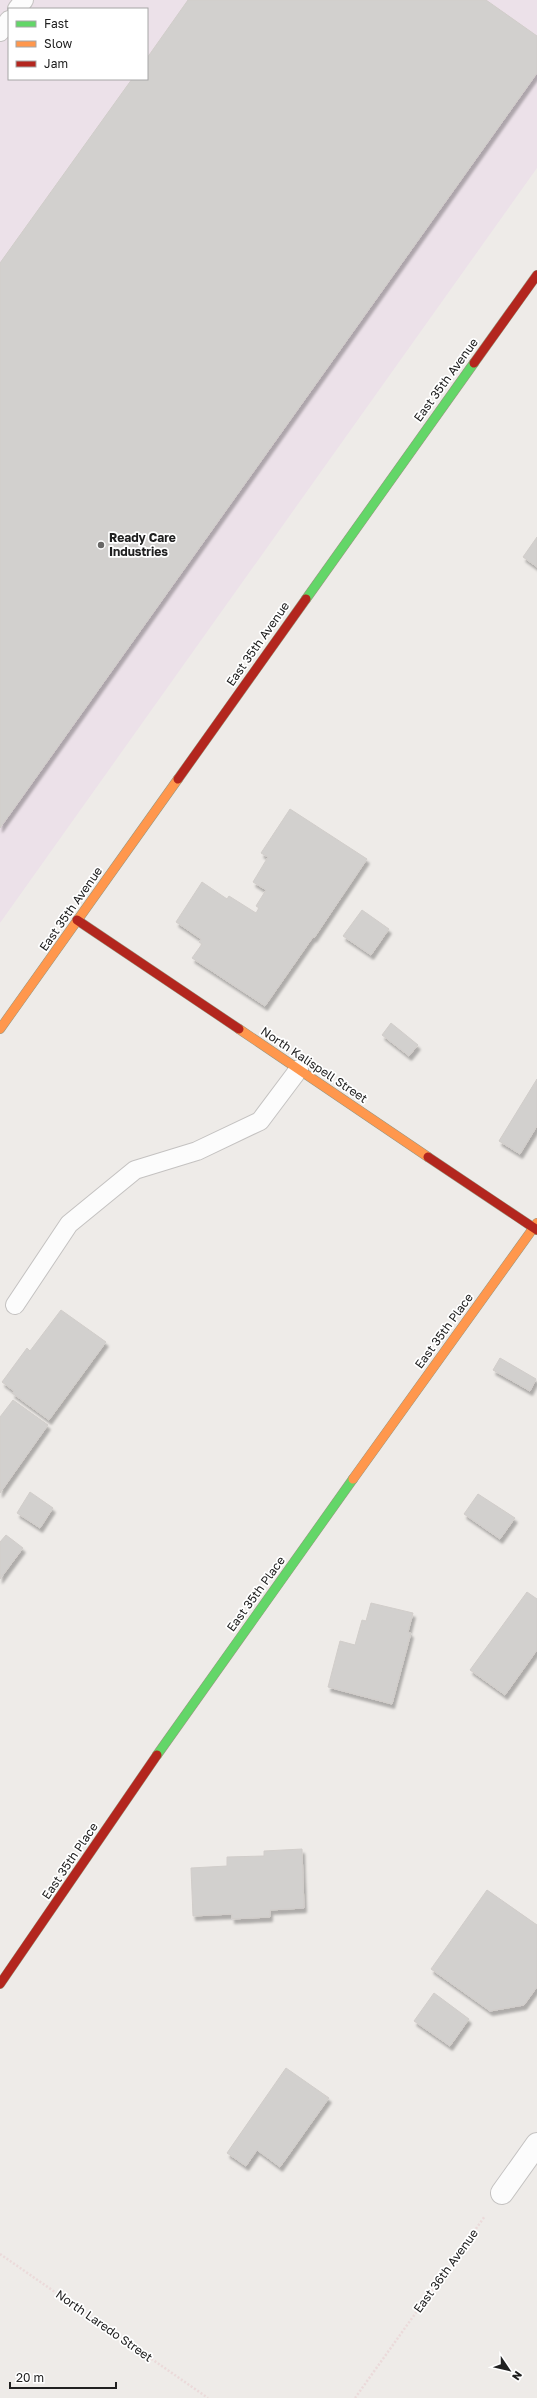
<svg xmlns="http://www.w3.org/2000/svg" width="537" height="2398" viewBox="0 0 537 2398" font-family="'Golos Text',sans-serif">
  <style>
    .industrial { fill: #ece1e9; fill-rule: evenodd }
    .building { fill: #d2d0ce; stroke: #d1cdca; filter: url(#shadow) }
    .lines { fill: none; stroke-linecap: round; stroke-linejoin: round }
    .lane-casing { stroke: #c4c2c1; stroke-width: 20 }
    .street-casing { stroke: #c4c2c1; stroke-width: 24 }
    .fast-casing { stroke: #999780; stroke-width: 10 }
    .slow-casing { stroke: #999780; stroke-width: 10 }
    .jam-casing { stroke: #999780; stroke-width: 10 }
    .path { stroke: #ebdada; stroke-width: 2.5; stroke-dasharray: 2 2; stroke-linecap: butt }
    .lane { stroke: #fcfcfc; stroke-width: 18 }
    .street { stroke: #fcfcfc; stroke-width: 22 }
    .fast { stroke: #63d668; stroke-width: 9 }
    .slow { stroke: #ff974d; stroke-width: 9 }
    .jam { stroke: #b3261e; stroke-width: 9 }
    .poi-dot { fill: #686766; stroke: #fff; stroke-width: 1.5 }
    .labels { text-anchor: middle; stroke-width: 3.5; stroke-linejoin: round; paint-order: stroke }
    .street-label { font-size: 12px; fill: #202020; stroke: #fff }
    .poi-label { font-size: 12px; font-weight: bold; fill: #202020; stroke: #fff; text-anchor: start }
  </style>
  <defs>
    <filter id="shadow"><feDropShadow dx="2.5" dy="4.5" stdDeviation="1" flood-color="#0004"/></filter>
  </defs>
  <rect width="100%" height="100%" fill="#eeebe8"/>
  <path class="industrial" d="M0,0h537v168l-537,755zM9,9h138v70h-138z"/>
  <g class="building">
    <polygon points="188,0 486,0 537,36 537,73 0,828 0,263 132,79 147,79 147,58"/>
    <polygon points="537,537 537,567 523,557"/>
    <polygon points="290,809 367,859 314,938 313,937 265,1006 192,958 202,944 199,942 201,939 176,922 202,882 227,899 229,896 256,913 259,908 256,906 266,890 253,882 268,857 261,853"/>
    <polygon points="362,910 389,929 371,955 343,936"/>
    <polygon points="391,1023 418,1045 409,1056 382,1035"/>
    <polygon points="537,1079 537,1126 520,1154 499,1141"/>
    <polygon points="61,1310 106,1342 49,1420 12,1393 14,1391 2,1382 27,1348 30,1351"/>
    <polygon points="500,1358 536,1379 530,1391 493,1370"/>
    <polygon points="13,1400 48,1425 0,1493 0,1417"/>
    <polygon points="30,1492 53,1508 40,1528 17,1513"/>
    <polygon points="478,1494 515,1518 500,1539 464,1514"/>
    <polygon points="6,1535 23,1548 0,1579 0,1542"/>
    <polygon points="527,1592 537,1599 537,1650 505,1695 470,1670"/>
    <polygon points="371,1603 413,1613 408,1632 411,1633 392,1704 328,1687 340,1641 355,1645 362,1620 366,1621"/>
    <polygon points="302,1849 304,1908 270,1910 270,1917 232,1919 232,1914 193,1916 191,1868 227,1866 227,1857 264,1856 264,1851"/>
    <polygon points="487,1890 537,1925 537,1987 524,2005 490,2011 431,1969"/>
    <polygon points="434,1993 469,2019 450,2046 414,2021"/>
    <polygon points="286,2068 329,2098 280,2167 257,2150 246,2166 227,2153"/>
  </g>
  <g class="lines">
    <defs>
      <g id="lane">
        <polyline points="17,9 24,0"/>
        <polyline points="0,32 9,20"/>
        <polyline points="15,1305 69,1224 135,1170 197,1151 260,1121 299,1069"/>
      </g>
      <polyline id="street" points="502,2193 537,2144"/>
      <g id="fast">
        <polyline points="306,599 474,363"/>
        <polyline points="157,1755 353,1479"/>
      </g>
      <g id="slow">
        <polyline points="0,1029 178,779"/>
        <polyline points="239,1029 428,1157"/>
        <polyline points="353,1479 537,1223"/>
      </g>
      <g id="jam">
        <polyline points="474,363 537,275"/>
        <polyline points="178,779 306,599"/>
        <polyline points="77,920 239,1029"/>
        <polyline points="428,1157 537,1230"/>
        <polyline points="0,1984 157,1755"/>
      </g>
    </defs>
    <use href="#lane" class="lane-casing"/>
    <use href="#street" class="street-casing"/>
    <use href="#fast" class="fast-casing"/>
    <use href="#slow" class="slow-casing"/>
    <use href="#jam" class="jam-casing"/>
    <g class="path">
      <polyline points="0,2254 208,2398"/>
      <polyline points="355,2398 485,2216"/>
    </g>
    <use href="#lane" class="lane"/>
    <use href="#street" class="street"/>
    <use href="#fast" class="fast"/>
    <use href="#slow" class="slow"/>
    <use href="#jam" class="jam"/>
  </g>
  <circle class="poi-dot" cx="101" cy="545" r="4"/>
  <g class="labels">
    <g class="street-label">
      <text transform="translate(446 380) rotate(-54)" y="4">East 35th Avenue</text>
      <text transform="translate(258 644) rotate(-55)" y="4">East 35th Avenue</text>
      <text transform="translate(71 909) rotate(-55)" y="4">East 35th Avenue</text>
      <text transform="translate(314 1065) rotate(34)" y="4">North Kalispell Street</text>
      <text transform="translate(444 1331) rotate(-54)" y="4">East 35th Place</text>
      <text transform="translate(256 1594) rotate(-54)" y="4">East 35th Place</text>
      <text transform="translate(70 1861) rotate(-56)" y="4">East 35th Place</text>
      <text transform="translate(446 2271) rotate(-54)" y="4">East 36th Avenue</text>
      <text transform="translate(104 2326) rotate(35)" y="4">North Laredo Street</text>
    </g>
    <g class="poi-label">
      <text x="109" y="542">Ready Care<tspan x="109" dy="14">Industries</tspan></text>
    </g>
  </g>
  <rect x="8" y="8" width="140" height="72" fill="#ffffff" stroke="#a6a6a6"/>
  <rect x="16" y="21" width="20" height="6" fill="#63d668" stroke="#a6a6a6"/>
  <text x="44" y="28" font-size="12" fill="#202020">Fast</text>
  <rect x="16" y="41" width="20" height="6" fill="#ff974d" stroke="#a6a6a6"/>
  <text x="44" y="48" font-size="12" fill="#202020">Slow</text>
  <rect x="16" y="61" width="20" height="6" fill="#b3261e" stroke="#a6a6a6"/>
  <text x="44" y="68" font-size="12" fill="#202020">Jam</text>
  <g transform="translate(509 2370) rotate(125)" stroke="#ffffff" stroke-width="3" paint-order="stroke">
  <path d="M0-3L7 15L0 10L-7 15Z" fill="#202020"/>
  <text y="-6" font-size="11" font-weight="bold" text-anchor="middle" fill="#202020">N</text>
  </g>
  <path d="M10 2382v6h106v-6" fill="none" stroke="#202020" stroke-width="2"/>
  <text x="16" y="2382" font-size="12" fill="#202020" stroke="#ffffff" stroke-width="3" paint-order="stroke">20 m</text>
</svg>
